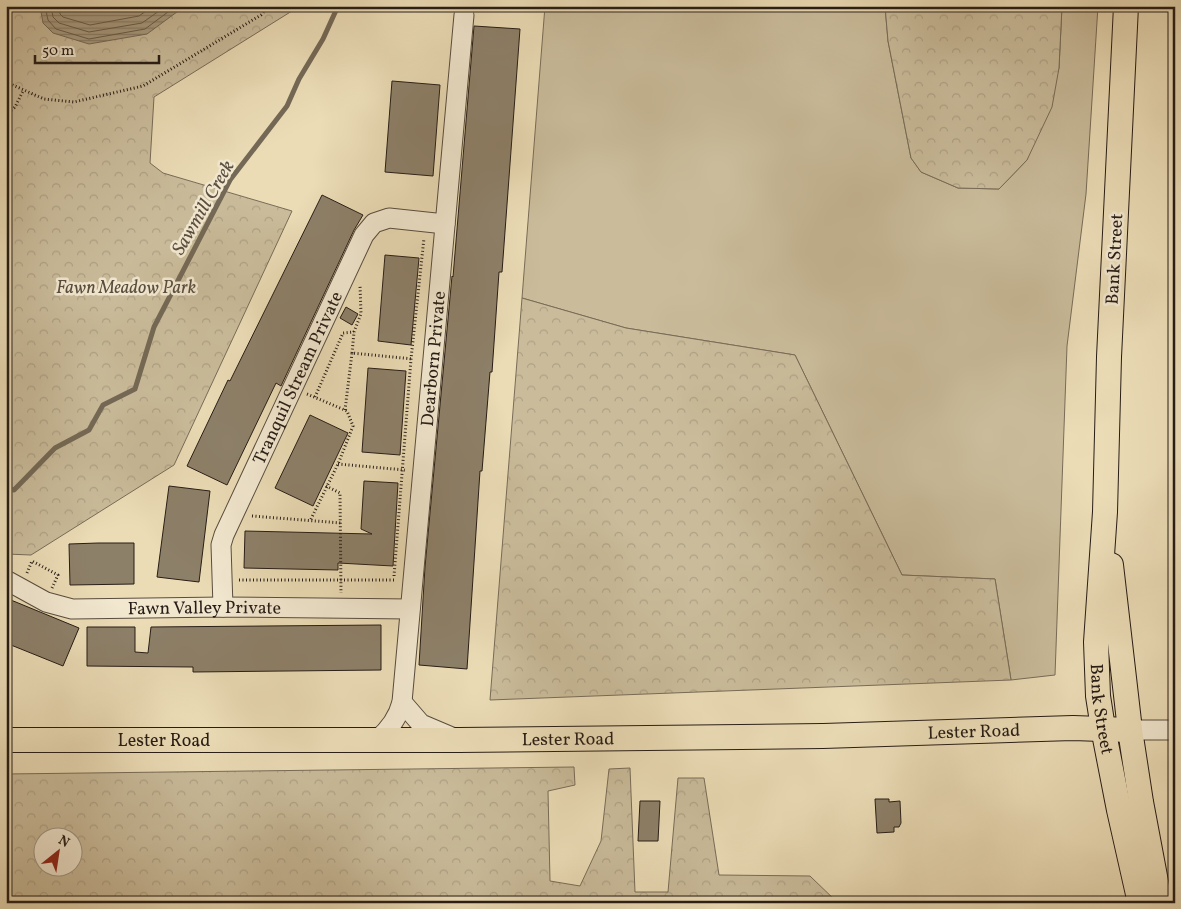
<svg xmlns="http://www.w3.org/2000/svg" width="1181" height="909" viewBox="0 0 1181 909" font-family="Vollkorn,serif">
  <style>
    .grass { fill: #cabc9b; stroke: #786c58 }
    .forest { fill: url(#forest-crowns); stroke: #786c58; fill-rule: evenodd }
    .water { fill: url(#water-rules); stroke: #746956 }
    .lines { fill: none; stroke-linecap: round; stroke-linejoin: round }
    .shore { stroke: #685c4b; stroke-width: 1 }
    .stream { stroke: #746956; stroke-width: 5 }
    .building { fill: #8d8069; stroke: #271d16 }
    .minor-casing { stroke: #584d3e; stroke-width: 21 }
    .major-casing { stroke: #271d16; stroke-width: 26 }
    .path { stroke: #271d16; stroke-width: 3; stroke-dasharray: 1 2.5; stroke-linecap: butt }
    .minor { stroke: #f2e8d0; stroke-width: 19 }
    .major { stroke: #ebdcb6; stroke-width: 24 }
    .labels { text-anchor: middle; stroke-width: 5; stroke-linejoin: round; paint-order: stroke }
    .street-label { font-size: 18px; fill: #271d16; stroke: #f2e8d0 }
    .park-label { font-size: 18px; font-style: italic; fill: #584d3e; stroke: #f2e8d0 }
    .water-label { font-size: 19px; font-style: italic; fill: #5b4f40; stroke: #f2e8d0 }
  </style>
  <defs>
    <pattern id="forest-crowns" width="20" height="18" patternUnits="userSpaceOnUse" patternTransform="scale(1.25)"><rect width="20" height="18" fill="#cabc9b"/><path d="M2 6a3 3 0 1 1 6 0M12 15a3 3 0 1 1 6 0" fill="none" stroke="#aea185"/></pattern>
    <pattern id="water-rules" width="6" height="5" patternUnits="userSpaceOnUse" patternTransform="scale(1.25)"><rect width="6" height="5" fill="#a89b80"/><path d="M0 2.5h6" fill="none" stroke="#897e68"/></pattern>
  </defs>
  <rect width="100%" height="100%" fill="#ebdcb6"/>
  <filter id="stains"><feTurbulence type="fractalNoise" baseFrequency=".004" numOctaves="4"/><feColorMatrix values="0 0 0 0 .2 0 0 0 0 .09 0 0 0 0 .02 0 0 0 .5 -.17"/></filter>
  <radialGradient id="worn" r=".72"><stop offset=".6" stop-color="#630" stop-opacity="0"/><stop offset="1" stop-color="#630" stop-opacity=".3"/></radialGradient>
  <polygon class="grass" points="545,6 885,6 888,41 911,158 921,172 958,188 999,189 1027,160 1059,68 1062,6 1098,6 1086,194 1067,346 1055,675 1011,680 995,579 902,575 795,355 626,328 522,298"/>
  <g class="forest">
    <polygon points="6,6 300,6 154,97 150,163 163,173 292,211 174,465 31,555 6,554"/>
    <polygon points="885,6 1062,6 1059,68 1052,107 1027,160 999,189 958,188 921,172 911,158 888,41"/>
    <polygon points="522,298 626,328 795,355 902,575 995,579 1011,680 490,700"/>
    <path d="M574,767l1,18 -27,6 2,90 30,5 21,-45 8,-72 21,-1 5,124h33l10,-114h26l15,97 91,1 28,27h-832v-129zM72,836v30h-30v-30z"/>
  </g>
  <polygon class="water" points="40,6 185,6 147,34 89,44 53,33 43,23"/>
  <g class="lines">
    <g class="shore">
      <polyline points="45,6 48,20 56,29 89,39 145,29 176,6"/>
      <polyline points="51,6 53,17 59,23 89,32 142,23 166,6"/>
      <polyline points="59,6 60,14 63,17 90,25 139,16 153,6"/>
    </g>
    <polyline class="stream" points="6,489 14,490 55,448 89,430 103,405 135,389 154,327 230,180 287,106 299,79 323,39 338,6"/>
  </g>
  <g class="building">
    <polygon points="474,26 520,29 502,272 499,272 492,372 490,372 482,471 480,471 467,669 419,665 425,567 452,276 453,277"/>
    <polygon points="392,81 440,85 433,176 385,172"/>
    <polygon points="322,195 363,215 354,230 281,386 276,383 227,485 187,466 228,380 230,381"/>
    <polygon points="385,255 419,258 411,345 378,341"/>
    <polygon points="346,307 358,314 352,325 340,318"/>
    <polygon points="368,368 406,371 400,455 362,452"/>
    <polygon points="310,415 348,433 313,506 275,488"/>
    <polygon points="364,481 398,483 393,566 338,563 338,570 244,568 245,531 372,534 361,529"/>
    <polygon points="169,486 210,491 199,582 157,577"/>
    <polygon points="98,543 134,543 134,584 70,585 69,544"/>
    <polygon points="6,598 79,628 63,666 6,643"/>
    <polygon points="381,625 381,670 193,672 193,667 87,666 87,627 135,627 135,652 148,653 151,627"/>
    <polygon points="875,799 889,799 889,802 900,801 901,823 899,827 894,827 894,832 877,833"/>
    <polygon points="640,801 660,801 658,841 638,841"/>
  </g>
  <g class="lines">
    <defs>
      <g id="minor">
        <path id="s1" d="M6,580l40,22 26,7 151,-2 187,2"/>
        <path id="s2" d="M223,607l-2,-62 3,-10 140,-300 10,-12 15,-5 56,6"/>
        <polyline points="402,702 421,724 454,738"/>
        <polyline points="1130,730 1175,730"/>
        <path id="s3" d="M377,740c13,-11 21,-22 25,-38l62,-687"/>
      </g>
      <g id="major">
        <path id="s4" d="M1126,6l-17,351 -4,155 -9,130 2,54 5,32 16,82 21,93"/>
        <polyline points="1111,565 1130,730 1141,802 1160,903"/>
        <path id="s5" d="M6,740h453l364,-4 250,-8 57,2"/>
      </g>
    </defs>
    <use href="#minor" class="minor-casing"/>
    <use href="#major" class="major-casing"/>
    <g class="path">
      <polyline points="6,82 44,99 74,102 143,86 261,15 269,6"/>
      <polyline points="6,115 15,107 23,91"/>
      <polyline points="352,353 354,332 361,314 360,285"/>
      <polyline points="307,394 347,411 353,426 338,464 310,521"/>
      <polyline points="315,397 343,333 354,332"/>
      <polyline points="345,410 352,353 413,359"/>
      <polyline points="338,464 405,470"/>
      <polyline points="326,486 340,493 341,593"/>
      <polyline points="252,516 341,523"/>
      <polyline points="27,573 32,561 58,575 52,588"/>
      <polyline points="394,576 411,359 424,238"/>
      <polyline points="239,580 396,580"/>
    </g>
    <use href="#minor" class="minor"/>
    <use href="#major" class="major"/>
  </g>
  <g class="labels">
    <g class="street-label">
      <text transform="translate(1114 259) rotate(-87)" y="6">Bank Street</text>
      <text dy="6" stroke="none"><textPath href="#s3" startOffset="391">Dearborn Private</textPath></text>
      <text dy="6" stroke="none"><textPath href="#s2" startOffset="246">Tranquil Stream Private</textPath></text>
      <text dy="6" stroke="none"><textPath href="#s1" startOffset="205">Fawn Valley Private</textPath></text>
      <text dy="6" stroke="none"><textPath href="#s4" startOffset="704">Bank Street</textPath></text>
      <text dy="6" stroke="none"><textPath href="#s5" startOffset="968">Lester Road</textPath></text>
      <text dy="6" stroke="none"><textPath href="#s5" startOffset="562">Lester Road</textPath></text>
      <text dy="6" stroke="none"><textPath href="#s5" startOffset="158">Lester Road</textPath></text>
    </g>
    <g class="park-label">
      <text x="126" y="293">Fawn Meadow Park</text>
    </g>
    <g class="water-label">
      <text transform="translate(202 207) rotate(-60)" y="7">Sawmill Creek</text>
    </g>
  </g>
  <rect width="1181" height="909" fill="none" stroke="#ebdcb6" stroke-width="25"/>
  <rect x="8" y="8" width="1166" height="894" fill="none" stroke="#271d16" stroke-width="2.5"/>
  <rect x="12" y="12" width="1156" height="884" fill="none" stroke="#271d16"/>
  <g transform="translate(58 852) rotate(30)"><circle r="24" fill="#f2e8d0" stroke="#a19786"/>
  <path d="M0-4L9 19L0 12L-9 19Z" fill="#8f2418"/>
  <text y="-8" font-size="14" font-weight="bold" text-anchor="middle" fill="#271d16">N</text>
  </g>
  <path d="M35 55v8h124v-8" fill="none" stroke="#271d16" stroke-width="2.5"/>
  <text x="42" y="55" font-size="15" fill="#271d16" stroke="#f2e8d0" stroke-width="4" paint-order="stroke">50 m</text>
  <rect width="100%" height="100%" filter="url(#stains)"/>
  <rect width="100%" height="100%" fill="url(#worn)"/>
</svg>
